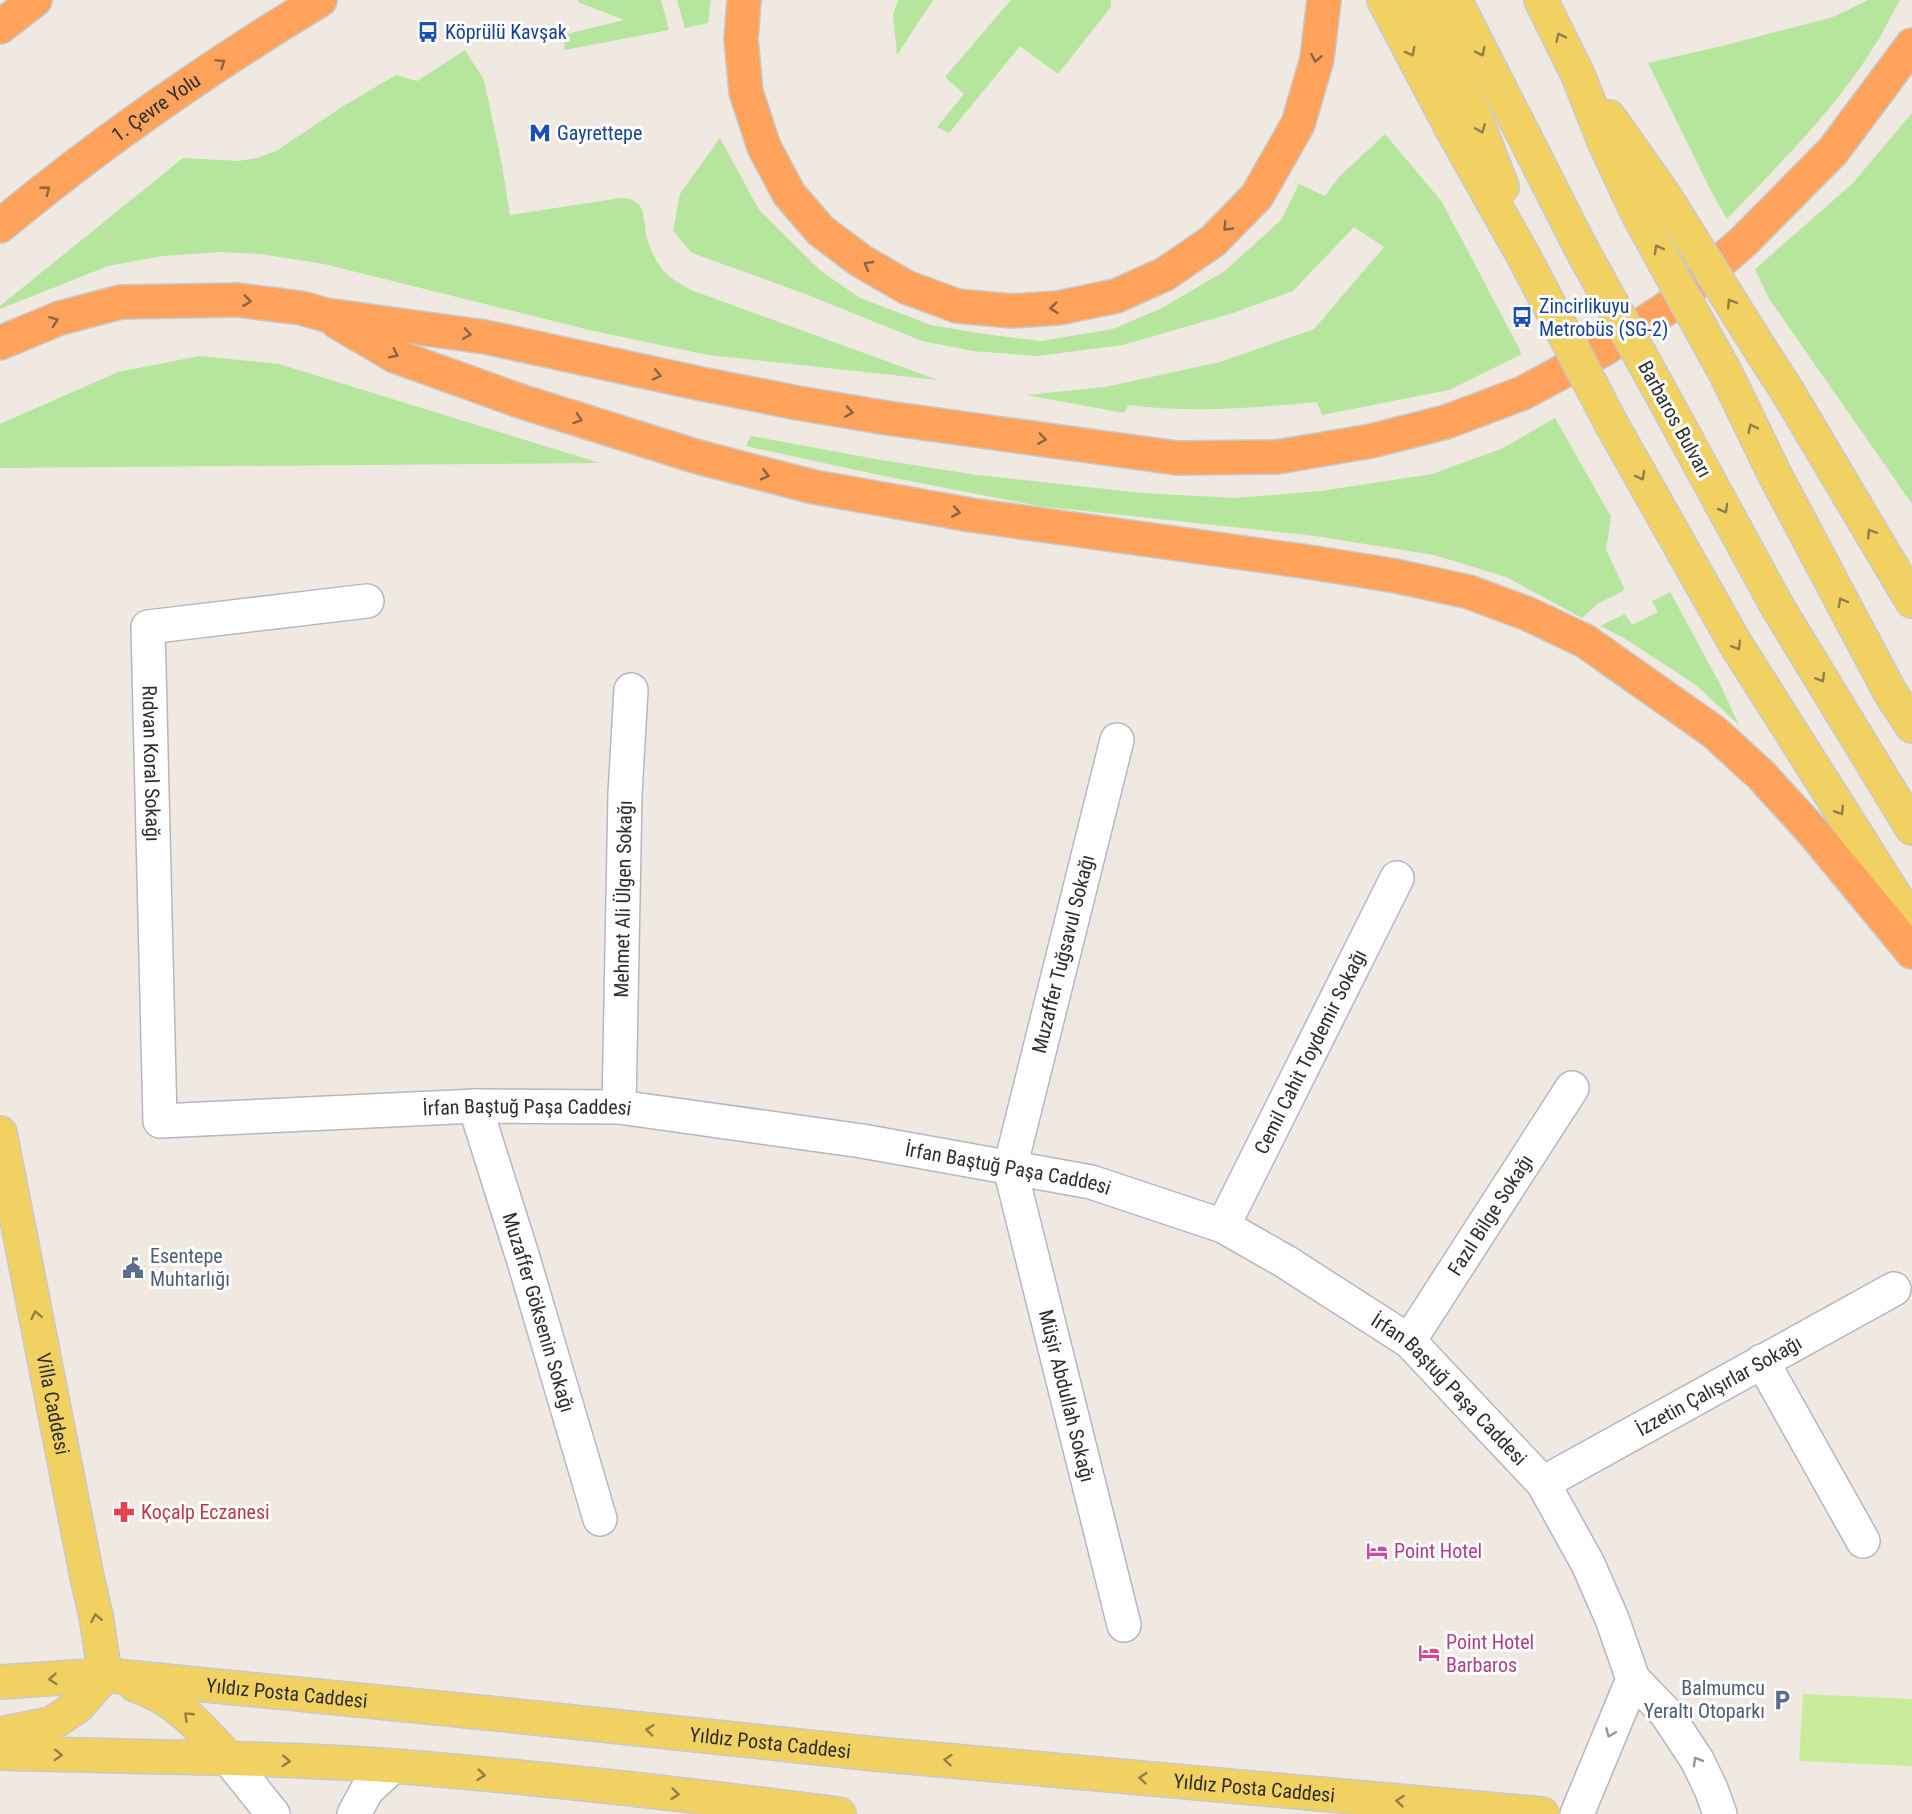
<svg xmlns="http://www.w3.org/2000/svg" width="1912" height="1814" viewBox="0 0 1912 1814" font-family="'Roboto Condensed',sans-serif">
  <style>
    .green { fill: #b6e59e }
    .pitch { fill: #c9ec9a }
    .lines { fill: none; stroke-linecap: round; stroke-linejoin: round }
    .minor-casing { stroke: #b4b7c1; stroke-width: 36 }
    .major-casing { stroke: #c9c9c9; stroke-width: 36 }
    .highway-casing { stroke: #c9c9c9; stroke-width: 36 }
    .minor { stroke: #fff; stroke-width: 33 }
    .major { stroke: #f2d163; stroke-width: 33 }
    .highway { stroke: #ffa35c; stroke-width: 33 }
    .major-bridge-casing { stroke: #c9c9c9; stroke-width: 36; stroke-linecap: butt }
    .major-bridge { stroke: #f2d163; stroke-width: 33 }
    .oneway { stroke: #908048 }
    .oneway2 { stroke: #8c6343 }
    .oneway3 { stroke: #969696 }
    .labels { text-anchor: middle; stroke-width: 6; stroke-linejoin: round; paint-order: stroke }
    .transit-label { font-size: 20px; fill: #164399; stroke: #fff; text-anchor: start }
    .street-label { font-size: 20px; fill: #2e2e2e; stroke: #fff }
    .service-label { font-size: 20px; fill: #4e5e75; stroke: #fff; text-anchor: start }
    .health-label { font-size: 20px; fill: #be3a42; stroke: #fff; text-anchor: start }
    .hotel-label { font-size: 20px; fill: #b23c85; stroke: #fff; text-anchor: start }
  </style>
  <rect width="100%" height="100%" fill="#efe9e1"/>
  <g class="green">
    <polygon points="578,0 661,0 669,30 565,50 563,35 624,20 578,2"/>
    <polygon points="677,0 711,0 708,23 685,28"/>
    <polygon points="898,0 933,0 897,55 893,14"/>
    <polygon points="1011,0 1111,0 1111,7 1058,74 1020,46 949,133 937,127 964,94 945,77"/>
    <path d="M1868,0h32c-8,13 -14,27 -22,40 -40,67 -98,123 -151,179l-16,-28 -63,-128 78,-18 107,-28z"/>
    <path d="M465,50l19,30 17,80 9,55 111,-17c25,1 22,17 25,36 2,8 6,19 10,26 8,15 21,22 35,30l247,90 -230,-25 -114,-24 -270,-67 -64,-10 -39,-2 -59,4 -54,10 -108,43v-3l183,-148 55,3 19,-3 19,-7 69,-46 51,-30 21,6z"/>
    <polygon points="1912,113 1912,504 1768,297 1755,269 1852,184"/>
    <path d="M1385,134l57,68 80,152 -73,36 -127,25 -5,-13c-63,6 -125,11 -189,3l-4,8 -98,-18 79,-8 115,-25 94,-33 70,-82 -30,-20 -61,64 -60,22 -110,32 -86,11 -64,-5 -51,-10 -114,-46 -116,-42 -19,-22 7,-37 40,-56 39,72 62,61 39,27 71,27 46,8 64,8 72,-12 49,-21 63,-37 56,-51 18,-36 26,12 14,-19z"/>
    <polygon points="200,356 279,364 600,463 0,468 0,424 118,372"/>
    <polygon points="1555,418 1611,517 1606,550 1625,590 1597,604 1582,618 1506,577 1434,555 1315,536 1039,506 879,475 746,446 751,436 881,460 977,475 1142,493 1236,498 1321,491 1432,474 1501,449"/>
    <polygon points="1670,592 1720,684 1739,725 1696,685 1624,638 1600,626 1625,614 1632,625 1658,612 1652,601"/>
  </g>
  <polygon class="pitch" points="1803,1694 1912,1699 1912,1766 1799,1761"/>
  <g class="lines">
    <defs>
      <g id="minor">
        <path id="s1" d="M367,601l-219,26 12,494 315,-15 144,1 243,34 229,41 132,44 63,36 123,79 134,142 45,81 24,55 21,60 33,34 31,47 14,29 9,25"/>
        <path id="s2" d="M1117,740l-107,428 114,457"/>
        <path id="s3" d="M475,1106l48,152 77,261"/>
        <path id="s4" d="M619,1107l6,-313 6,-104"/>
        <path id="s5" d="M1223,1226l174,-348"/>
        <path id="s6" d="M1409,1341l163,-253"/>
        <polyline points="1762,1361 1863,1541"/>
        <path id="s7" d="M1543,1483l351,-194"/>
        <polyline points="228,1758 273,1814"/>
        <polyline points="354,1814 367,1790 393,1766"/>
        <polyline points="1577,1814 1633,1679"/>
      </g>
      <g id="major">
        <polyline points="1384,0 1453,131 1523,255"/>
        <polyline points="1421,0 1471,106 1502,187"/>
        <polyline points="1455,0 1581,248"/>
        <polyline points="1541,0 1578,75 1604,141 1638,214"/>
        <polyline points="1609,117 1664,195"/>
        <polyline points="1762,352 1786,389 1912,601"/>
        <polyline points="1726,374 1774,473 1890,692 1912,726"/>
        <polyline points="1666,402 1777,606 1912,828"/>
        <polyline points="1612,425 1735,643 1912,923"/>
        <path id="s8" d="M0,1133l87,444 9,39 9,59"/>
        <path id="s9" d="M0,1682l105,-7 393,39 377,40 667,60"/>
        <path d="M135,1685c40,13 66,43 93,73"/>
        <polyline points="0,1734 51,1724 78,1706 105,1675"/>
        <path d="M0,1753c131,4 263,4 394,13 148,12 297,29 445,48"/>
      </g>
      <g id="highway">
        <polyline points="744,0 741,39 746,92 764,147 789,194 821,231 861,261 906,287 957,306 1012,311 1058,308 1116,296 1165,274 1213,241 1257,196 1298,124 1317,59 1324,0"/>
        <polyline points="0,27 35,0"/>
        <path id="s10" d="M0,226c100,-83 208,-158 320,-226"/>
        <polyline points="337,322 395,356 520,401 698,457 814,487 971,515 1309,562 1396,576 1469,592 1528,614 1585,641 1714,732 1761,775 1813,832 1912,952"/>
        <polyline points="0,343 60,318 121,302 238,300 301,308 326,315 485,337 697,383 798,403 887,418 1177,458 1277,457 1371,441 1446,422 1523,393 1606,348 1667,308 1744,241 1833,151 1912,45"/>
      </g>
    </defs>
    <use href="#minor" class="minor-casing"/>
    <use href="#major" class="major-casing"/>
    <use href="#highway" class="highway-casing"/>
    <use href="#minor" class="minor"/>
    <use href="#major" class="major"/>
    <use href="#highway" class="highway"/>
    <defs>
      <g id="major-bridge">
        <polyline points="1664,195 1762,352"/>
        <polyline points="1638,214 1726,374"/>
        <polyline points="1581,248 1666,402"/>
        <polyline points="1523,255 1612,425"/>
      </g>
    </defs>
    <use href="#major-bridge" class="major-bridge-casing"/>
    <use href="#major-bridge" class="major-bridge"/>
  </g>
  <defs><path id="oneway-chevron" d="M-2-3.5L2.5 0L-2 3.5" fill="none" stroke-width="1.6" stroke-linecap="round" stroke-linejoin="round" transform="scale(1.5)"/></defs>
  <g class="oneway">
    <use href="#oneway-chevron" transform="translate(1560 37) rotate(-116)"/>
    <use href="#oneway-chevron" transform="translate(1411 52) rotate(62)"/>
    <use href="#oneway-chevron" transform="translate(1481 52) rotate(63)"/>
    <use href="#oneway-chevron" transform="translate(1481 129) rotate(68)"/>
    <use href="#oneway-chevron" transform="translate(1658 249) rotate(-119)"/>
    <use href="#oneway-chevron" transform="translate(1731 303) rotate(-122)"/>
    <use href="#oneway-chevron" transform="translate(1752 428) rotate(-116)"/>
    <use href="#oneway-chevron" transform="translate(1641 476) rotate(61)"/>
    <use href="#oneway-chevron" transform="translate(1724 509) rotate(61)"/>
    <use href="#oneway-chevron" transform="translate(1871 533) rotate(-121)"/>
    <use href="#oneway-chevron" transform="translate(1842 602) rotate(-118)"/>
    <use href="#oneway-chevron" transform="translate(1737 646) rotate(59)"/>
    <use href="#oneway-chevron" transform="translate(1821 678) rotate(59)"/>
    <use href="#oneway-chevron" transform="translate(1840 811) rotate(58)"/>
    <use href="#oneway-chevron" transform="translate(36 1315) rotate(-101)"/>
    <use href="#oneway-chevron" transform="translate(96 1618) rotate(-101)"/>
    <use href="#oneway-chevron" transform="translate(53 1679) rotate(176)"/>
    <use href="#oneway-chevron" transform="translate(188 1716) rotate(-136)"/>
    <use href="#oneway-chevron" transform="translate(650 1730) rotate(-174)"/>
    <use href="#oneway-chevron" transform="translate(58 1755) rotate(2)"/>
    <use href="#oneway-chevron" transform="translate(948 1760) rotate(-175)"/>
    <use href="#oneway-chevron" transform="translate(286 1761) rotate(3)"/>
    <use href="#oneway-chevron" transform="translate(481 1775) rotate(6)"/>
    <use href="#oneway-chevron" transform="translate(1143 1778) rotate(-175)"/>
    <use href="#oneway-chevron" transform="translate(675 1794) rotate(6)"/>
    <use href="#oneway-chevron" transform="translate(1400 1801) rotate(-175)"/>
  </g>
  <g class="oneway2">
    <use href="#oneway-chevron" transform="translate(1316 58) rotate(101)"/>
    <use href="#oneway-chevron" transform="translate(221 63) rotate(-34)"/>
    <use href="#oneway-chevron" transform="translate(46 190) rotate(-38)"/>
    <use href="#oneway-chevron" transform="translate(1227 227) rotate(134)"/>
    <use href="#oneway-chevron" transform="translate(868 265) rotate(-149)"/>
    <use href="#oneway-chevron" transform="translate(247 301) rotate(7)"/>
    <use href="#oneway-chevron" transform="translate(1054 308) rotate(174)"/>
    <use href="#oneway-chevron" transform="translate(54 321) rotate(-20)"/>
    <use href="#oneway-chevron" transform="translate(467 334) rotate(8)"/>
    <use href="#oneway-chevron" transform="translate(394 354) rotate(26)"/>
    <use href="#oneway-chevron" transform="translate(657 375) rotate(12)"/>
    <use href="#oneway-chevron" transform="translate(849 412) rotate(9)"/>
    <use href="#oneway-chevron" transform="translate(578 419) rotate(18)"/>
    <use href="#oneway-chevron" transform="translate(1042 439) rotate(8)"/>
    <use href="#oneway-chevron" transform="translate(765 475) rotate(14)"/>
    <use href="#oneway-chevron" transform="translate(956 512) rotate(10)"/>
  </g>
  <g class="oneway3">
    <use href="#oneway-chevron" transform="translate(1610 1733) rotate(113)"/>
    <use href="#oneway-chevron" transform="translate(1697 1761) rotate(-120)"/>
  </g>
  <defs>
    <symbol id="bus-bare" viewBox="-9 -9 18 18"><path d="M-5-6H5V4H4V6H2V4H-2V6H-4V4H-5ZM-3.5-4V0h7V-4ZM-3.5 1.2v1.5H-2V1.2ZM2 1.2v1.5H3.5V1.2Z" fill="#1a4fb4" stroke="#fff" stroke-width="2.5" paint-order="stroke"/></symbol>
    <symbol id="metro-bare" viewBox="-9 -9 18 18"><path d="M-5.5 5V-5H-3L0 0L3-5H5.5V5H3V-.5L0 4L-3-.5V5Z" fill="#1a4fb4" stroke="#fff" stroke-width="2.5" paint-order="stroke"/></symbol>
    <symbol id="civic-bare" viewBox="-9 -9 18 18"><path d="M-.6-6.5H3V-4.5H.6V-3L4-1V1h2V6H-6V1h2V-1L-.6-3ZM-1.2 2.5V6h2.4V2.5Z" fill="#5c6f8a" stroke="#fff" stroke-width="2.5" paint-order="stroke"/></symbol>
    <symbol id="pharmacy-bare" viewBox="-9 -9 18 18"><path d="M-2-6h4v4h4v4h-4v4h-4v-4h-4v-4h4Z" fill="#e0444e" stroke="#fff" stroke-width="2.5" paint-order="stroke"/></symbol>
    <symbol id="hotel-bare" viewBox="-9 -9 18 18"><path d="M-6-4.5h1.5V1H6V5H4.5V3h-9V5H-6ZM-4 0a1.8 1.8 0 1 1 3.6 0ZM.5 0V-2.5h3Q6-2.5 6 0Z" fill="#d1479c" stroke="#fff" stroke-width="2.5" paint-order="stroke"/></symbol>
    <symbol id="parking-bare" viewBox="-9 -9 18 18"><path d="M-3.5-5.5H1a3.5 3.5 0 0 1 0 7H-1V5.5H-3.5ZM-1-3.4V-.6H.8a1.4 1.4 0 0 0 0-2.8Z" fill="#5c6f8a" stroke="#fff" stroke-width="2.5" paint-order="stroke"/></symbol>
  </defs>
  <g fill-rule="evenodd">
    <use href="#bus-bare" x="413" y="17" width="30" height="30"/>
    <use href="#metro-bare" x="525" y="118" width="30" height="30"/>
    <use href="#bus-bare" x="1507" y="302" width="30" height="30"/>
    <use href="#civic-bare" x="118" y="1253" width="30" height="30"/>
    <use href="#pharmacy-bare" x="109" y="1497" width="30" height="30"/>
    <use href="#hotel-bare" x="1362" y="1536" width="30" height="30"/>
    <use href="#hotel-bare" x="1414" y="1638" width="30" height="30"/>
    <use href="#parking-bare" x="1767" y="1685" width="30" height="30"/>
  </g>
  <g class="labels">
    <g class="transit-label">
      <text x="445" y="39">Köprülü Kavşak</text>
      <text x="557" y="140">Gayrettepe</text>
      <text x="1539" y="313">Zincirlikuyu<tspan x="1539" dy="23">Metrobüs (SG-2)</tspan></text>
    </g>
    <g class="street-label">
      <text dy="7" stroke="none"><textPath href="#s10" startOffset="196">1. Çevre Yolu</textPath></text>
      <text transform="translate(1675 419) rotate(61)" y="7">Barbaros Bulvarı</text>
      <text dy="7" stroke="none"><textPath href="#s1" startOffset="357">Rıdvan Koral Sokağı</textPath></text>
      <text dy="7" stroke="none"><textPath href="#s4" startOffset="208">Mehmet Ali Ülgen Sokağı</textPath></text>
      <text transform="translate(1063 954) rotate(-76)" y="7">Muzaffer Tuğsavul Sokağı</text>
      <text dy="7" stroke="none"><textPath href="#s5" startOffset="195">Cemil Cahit Toydemir Sokağı</textPath></text>
      <text dy="7" stroke="none"><textPath href="#s1" startOffset="1082">İrfan Baştuğ Paşa Caddesi</textPath></text>
      <text dy="7" stroke="none"><textPath href="#s1" startOffset="1568">İrfan Baştuğ Paşa Caddesi</textPath></text>
      <text dy="7" stroke="none"><textPath href="#s6" startOffset="150">Fazıl Bilge Sokağı</textPath></text>
      <text dy="7" stroke="none"><textPath href="#s3" startOffset="216">Muzaffer Göksenin Sokağı</textPath></text>
      <text dy="7" stroke="none"><textPath href="#s7" startOffset="201">İzzetin Çalışırlar Sokağı</textPath></text>
      <text dy="7" stroke="none"><textPath href="#s1" startOffset="2072">İrfan Baştuğ Paşa Caddesi</textPath></text>
      <text dy="7" stroke="none"><textPath href="#s2" startOffset="676">Müşir Abdullah Sokağı</textPath></text>
      <text dy="7" stroke="none"><textPath href="#s8" startOffset="276">Villa Caddesi</textPath></text>
      <text dy="7" stroke="none"><textPath href="#s9" startOffset="288">Yıldız Posta Caddesi</textPath></text>
      <text dy="7" stroke="none"><textPath href="#s9" startOffset="774">Yıldız Posta Caddesi</textPath></text>
      <text dy="7" stroke="none"><textPath href="#s9" startOffset="1260">Yıldız Posta Caddesi</textPath></text>
    </g>
    <g class="service-label">
      <text x="150" y="1263">Esentepe<tspan x="150" dy="23">Muhtarlığı</tspan></text>
      <text x="1765" y="1695" text-anchor="end">Balmumcu<tspan x="1765" dy="23">Yeraltı Otoparkı</tspan></text>
    </g>
    <g class="health-label">
      <text x="141" y="1519">Koçalp Eczanesi</text>
    </g>
    <g class="hotel-label">
      <text x="1394" y="1558">Point Hotel</text>
      <text x="1446" y="1649">Point Hotel<tspan x="1446" dy="23">Barbaros</tspan></text>
    </g>
  </g>
</svg>
